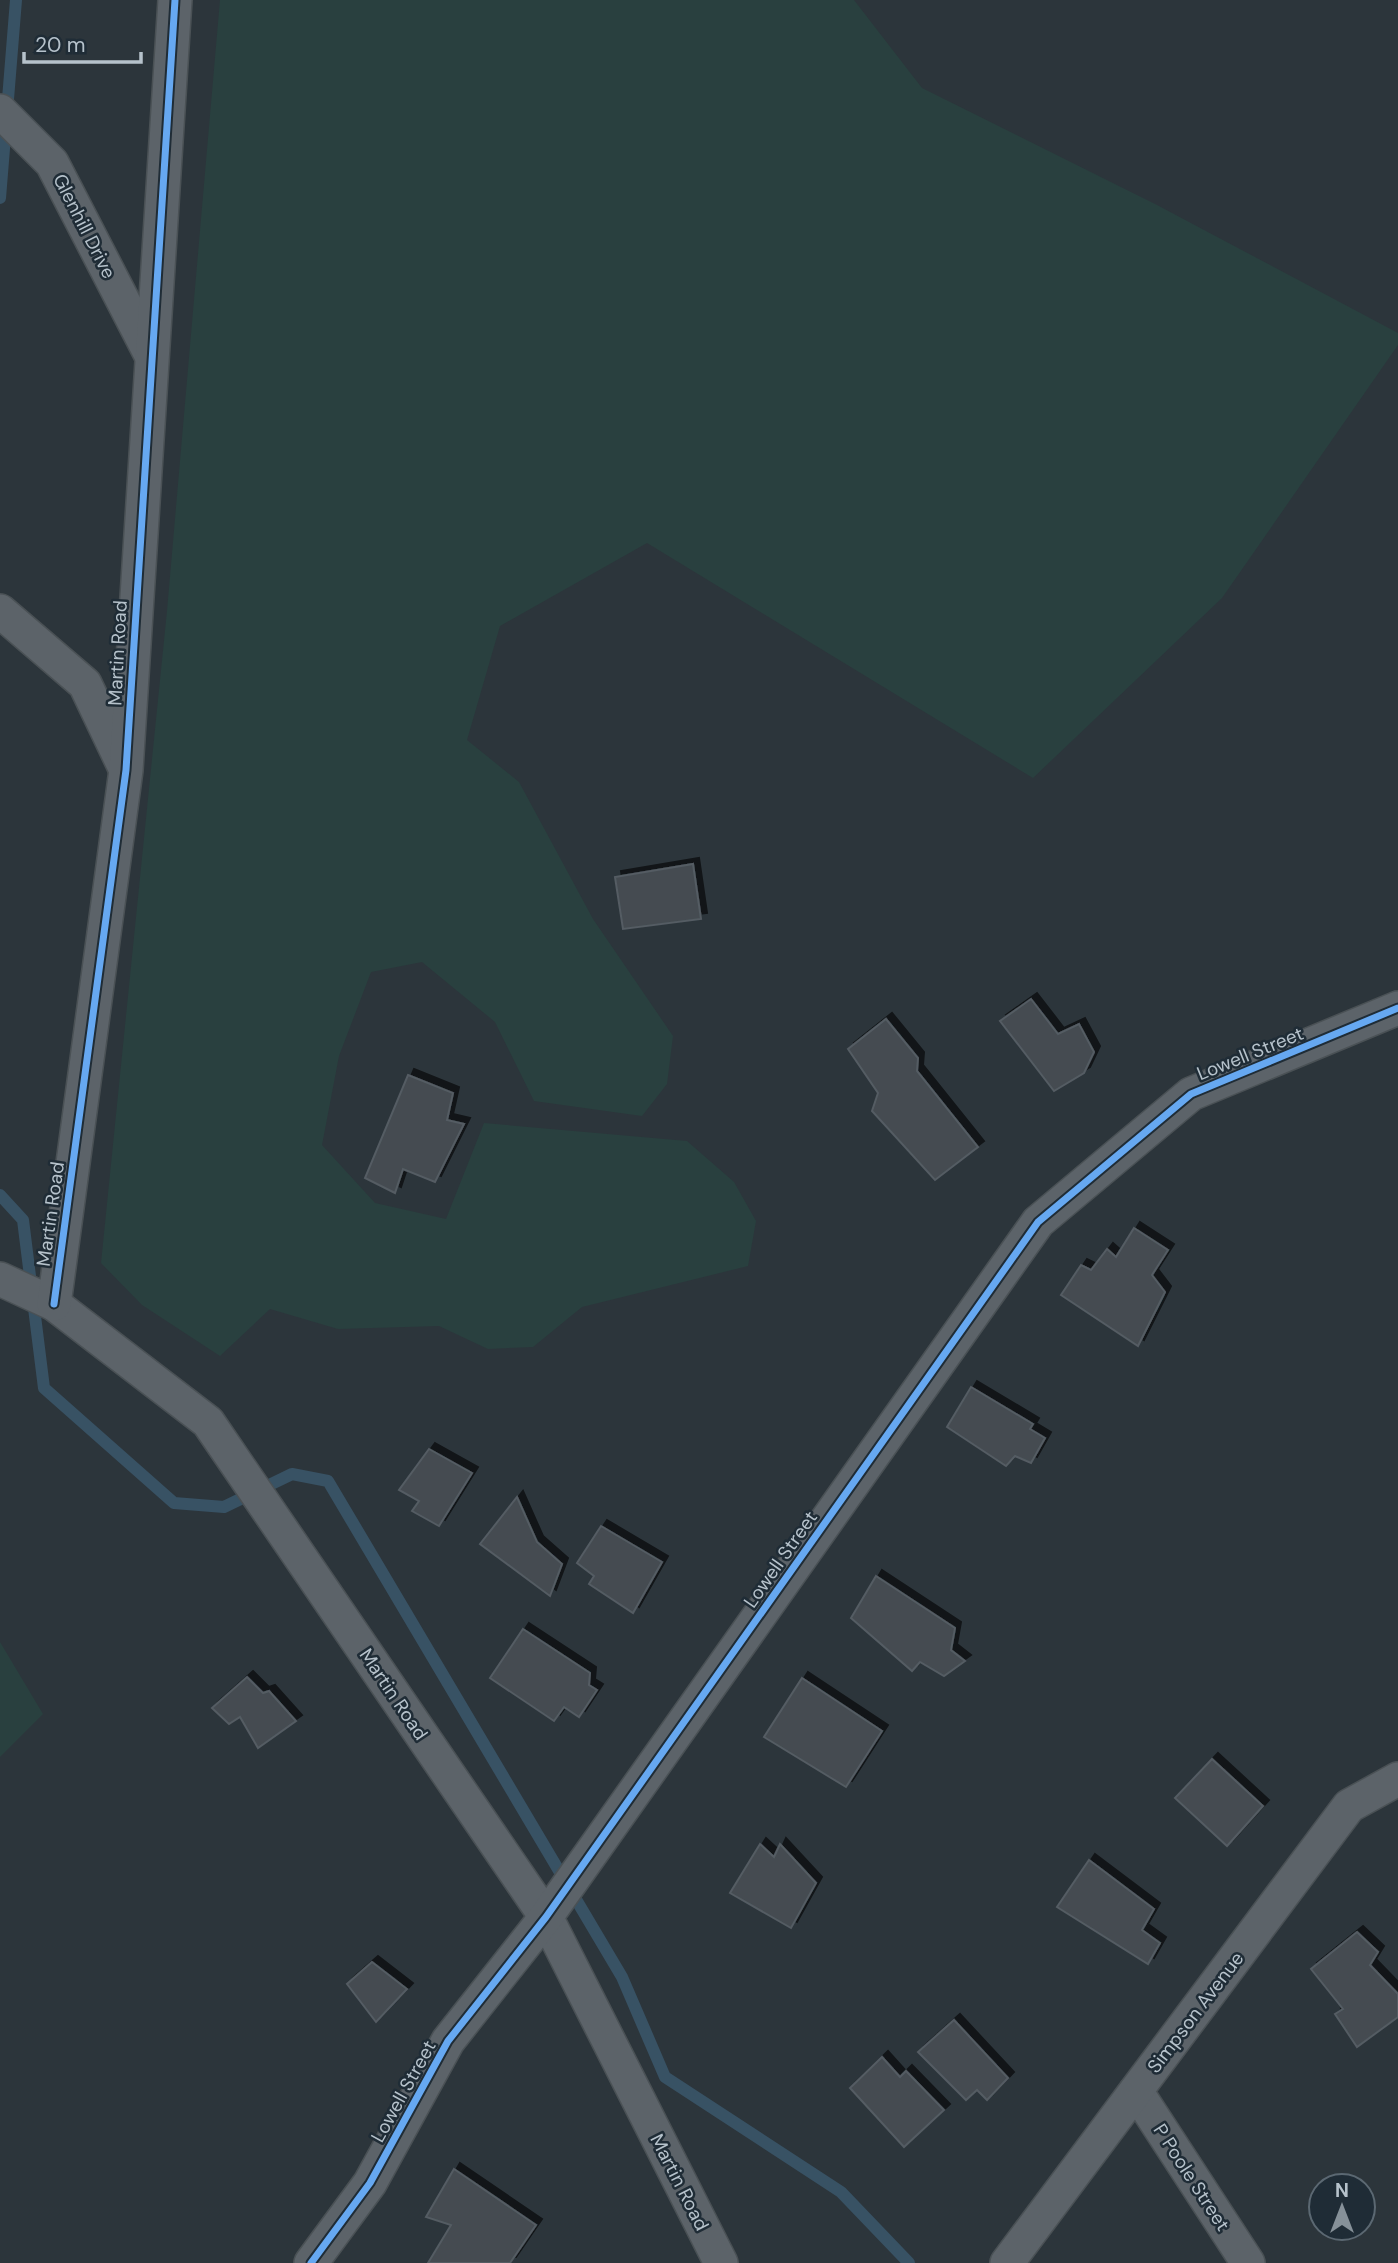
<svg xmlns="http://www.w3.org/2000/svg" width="1398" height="2263" viewBox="0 0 1398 2263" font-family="'DM Sans',sans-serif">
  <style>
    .green { fill: #29403f }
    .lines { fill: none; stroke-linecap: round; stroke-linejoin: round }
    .stream { stroke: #385264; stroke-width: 12 }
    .building { fill: #444c51; stroke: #545c63; stroke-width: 2; filter: url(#shadow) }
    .minor-casing { stroke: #4a5155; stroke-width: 36 }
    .minor { stroke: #5c6369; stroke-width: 33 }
    .cycleway-casing { stroke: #1f2c36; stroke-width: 11 }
    .cycleway { stroke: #66a8f1; stroke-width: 7 }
    .labels { text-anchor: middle; stroke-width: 5; stroke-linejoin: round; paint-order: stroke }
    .street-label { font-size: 19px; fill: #b6c2cb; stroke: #1f2c36 }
  </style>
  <defs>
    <filter id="shadow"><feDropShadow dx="6" dy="-6" stdDeviation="0" flood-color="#0009"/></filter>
  </defs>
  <rect width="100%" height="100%" fill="#2c353b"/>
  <g class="green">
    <polygon points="220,0 854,0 922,88 1157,205 1398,333 1398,345 1222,598 1033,778 647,543 500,626 467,740 519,782 593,919 673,1036 667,1084 642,1116 534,1101 495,1022 422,962 371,972 339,1056 322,1145 375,1203 446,1219 484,1123 687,1141 734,1182 756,1221 748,1266 582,1307 533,1347 488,1349 439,1326 338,1329 270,1309 220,1356 142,1305 101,1263 167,611"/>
    <polygon points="0,1642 43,1714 0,1757"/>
  </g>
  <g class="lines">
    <g class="stream">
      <polyline points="0,198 16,0"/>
      <polyline points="0,1195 23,1220 44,1388 174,1503 224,1507 292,1474 328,1481 622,1977 665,2077 841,2192 909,2263"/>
    </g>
  </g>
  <g class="building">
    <polygon points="693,864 701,919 623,929 615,877"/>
    <polygon points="1031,999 1058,1034 1079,1024 1094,1052 1084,1073 1054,1091 1000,1021"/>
    <polygon points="886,1019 918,1058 917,1071 978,1147 935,1180 872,1111 878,1093 848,1049"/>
    <polygon points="408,1075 453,1093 447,1120 464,1124 435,1182 403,1169 395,1193 365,1178"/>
    <polygon points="1134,1228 1168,1250 1152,1275 1165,1292 1138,1346 1061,1295 1081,1265 1091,1270 1107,1249 1116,1257"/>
    <polygon points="971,1387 1033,1424 1030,1429 1045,1438 1031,1463 1015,1456 1006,1466 947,1427"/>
    <polygon points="429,1449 472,1473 439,1526 412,1511 419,1501 399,1490"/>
    <polygon points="517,1497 537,1542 562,1564 550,1596 480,1544"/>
    <polygon points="601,1526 662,1562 633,1613 589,1584 594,1576 577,1563"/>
    <polygon points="876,1576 955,1628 951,1650 965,1661 944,1676 920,1662 912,1671 851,1618"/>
    <polygon points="523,1629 590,1673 589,1685 597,1690 579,1717 564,1707 554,1721 490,1678"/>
    <polygon points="247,1677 263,1693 269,1691 296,1721 258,1748 240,1717 229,1724 212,1708"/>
    <polygon points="802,1678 882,1731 846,1787 764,1737"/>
    <polygon points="1212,1759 1263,1806 1227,1846 1175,1798"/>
    <polygon points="760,1844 774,1857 780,1844 816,1883 791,1928 730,1893"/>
    <polygon points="1089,1860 1154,1909 1142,1930 1160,1943 1148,1964 1057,1907"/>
    <polygon points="1357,1932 1378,1952 1370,1965 1398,1994 1398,2017 1357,2047 1335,2014 1343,2009 1311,1969"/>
    <polygon points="372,1962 407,1989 376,2022 347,1984"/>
    <polygon points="954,2020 1008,2078 987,2100 977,2090 966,2100 918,2052"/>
    <polygon points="882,2057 900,2077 906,2071 944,2110 904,2147 850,2088"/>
    <polygon points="454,2169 536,2225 510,2263 428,2263 451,2225 426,2217"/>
  </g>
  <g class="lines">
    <defs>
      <g id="minor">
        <polyline points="0,111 52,163 151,355"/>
        <polyline points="0,611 85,684 125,768"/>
        <polyline points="0,1279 54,1304 208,1422 546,1917 721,2263"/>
        <polyline points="54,1304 126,770 175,0"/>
        <polyline points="1136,2091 1248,2263"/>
        <polyline points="311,2263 370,2183 448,2041 546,1917 1038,1222 1191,1094 1398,1008"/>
        <polyline points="1007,2263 1349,1806 1398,1779"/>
      </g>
    </defs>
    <use href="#minor" class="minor-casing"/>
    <use href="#minor" class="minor"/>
    <defs>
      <g id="cycleway">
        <polyline points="54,1304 126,770 175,0"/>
        <polyline points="311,2263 370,2183 448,2041 546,1917 1038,1222 1191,1094 1398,1008"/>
      </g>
    </defs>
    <use href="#cycleway" class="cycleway-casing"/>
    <use href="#cycleway" class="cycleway"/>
  </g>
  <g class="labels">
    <g class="street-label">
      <text transform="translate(85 226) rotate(63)" y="7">Glenhill Drive</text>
      <text transform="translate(117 653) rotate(-87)" y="7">Martin Road</text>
      <text transform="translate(1250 1053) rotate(-22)" y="7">Lowell Street</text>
      <text transform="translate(50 1214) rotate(-82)" y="7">Martin Road</text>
      <text transform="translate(780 1559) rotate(-55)" y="7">Lowell Street</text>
      <text transform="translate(394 1694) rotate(56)" y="7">Martin Road</text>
      <text transform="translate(1195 2012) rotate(-53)" y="7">Simpson Avenue</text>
      <text transform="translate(403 2091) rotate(-61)" y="7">Lowell Street</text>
      <text transform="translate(1192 2177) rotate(57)" y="7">P Poole Street</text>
      <text transform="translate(680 2182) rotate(63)" y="7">Martin Road</text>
    </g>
  </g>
  <g transform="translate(1342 2207)"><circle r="33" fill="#1f2c36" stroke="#5b6872" stroke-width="2"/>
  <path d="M0-5L12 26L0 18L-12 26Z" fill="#869199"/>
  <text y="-10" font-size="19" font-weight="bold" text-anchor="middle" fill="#b6c2cb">N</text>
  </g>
  <path d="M24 52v10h117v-10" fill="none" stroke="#b6c2cb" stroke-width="3.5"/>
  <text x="35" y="52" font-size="21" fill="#b6c2cb" stroke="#1f2c36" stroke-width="5" paint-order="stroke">20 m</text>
</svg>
